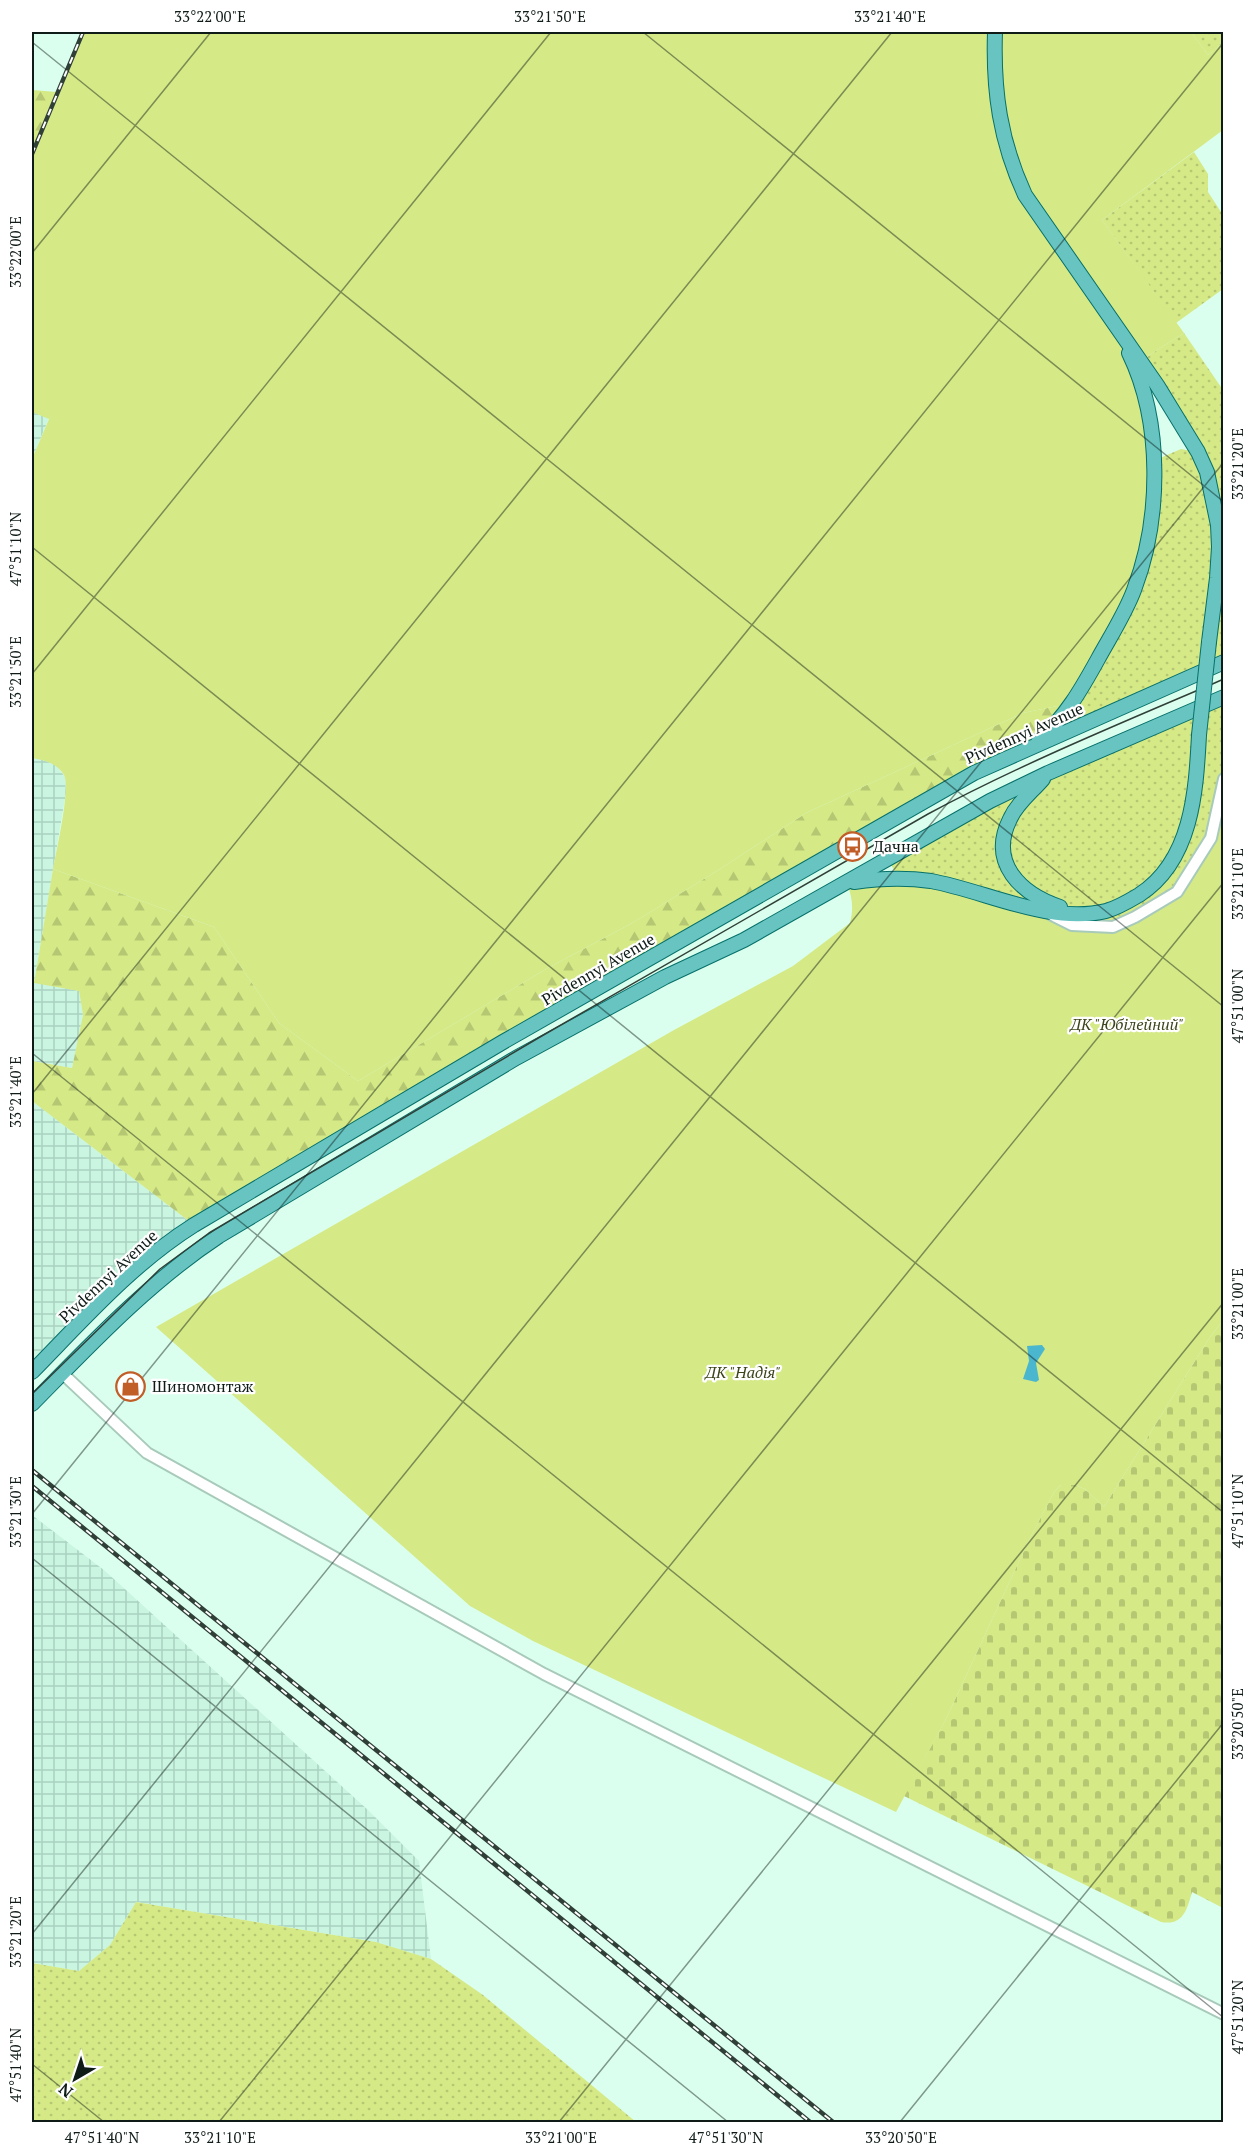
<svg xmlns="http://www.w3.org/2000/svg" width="1255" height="2154" viewBox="0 0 1255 2154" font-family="'PT Serif',serif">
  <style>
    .industrial { fill: url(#industrial-grid) }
    .grass { fill: url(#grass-dots) }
    .forest { fill: url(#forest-firs) }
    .cemetery { fill: url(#cemetery-stones) }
    .garden { fill: #d5e986 }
    .water { fill: #4bb7cf }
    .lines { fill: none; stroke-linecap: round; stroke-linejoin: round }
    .minor-casing { stroke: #a8cabb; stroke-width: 14 }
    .major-casing { stroke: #06706a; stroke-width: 16 }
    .minor { stroke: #fff; stroke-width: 10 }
    .major { stroke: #67c4c1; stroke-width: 14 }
    .tram { stroke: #304039; stroke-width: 1.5 }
    .rail-casing { stroke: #304039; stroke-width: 4.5 }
    .rail { stroke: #fff; stroke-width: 2; stroke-dasharray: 7; stroke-linecap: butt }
    .major-bridge-casing { stroke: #06706a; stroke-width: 16; stroke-linecap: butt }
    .major-bridge { stroke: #67c4c1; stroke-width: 14 }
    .ticks { fill: none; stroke: #0e1b16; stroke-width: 1.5; stroke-opacity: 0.45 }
    .labels { text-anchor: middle; stroke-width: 4.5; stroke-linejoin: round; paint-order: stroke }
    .street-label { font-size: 16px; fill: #0e1b16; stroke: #fff }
    .poi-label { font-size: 16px; fill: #0e1b16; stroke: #fff; text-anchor: start }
    .park-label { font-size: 16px; font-style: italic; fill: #3d451b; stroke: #fff }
    .neatline { fill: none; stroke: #0e1b16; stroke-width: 2 }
    .ticks-label { font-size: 15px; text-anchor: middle; fill: #0e1b16 }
  </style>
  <defs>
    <pattern id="industrial-grid" width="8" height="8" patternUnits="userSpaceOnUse" patternTransform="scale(1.5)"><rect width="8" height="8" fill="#c9f5e1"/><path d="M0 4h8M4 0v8" fill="none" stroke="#abd1c0"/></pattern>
    <pattern id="grass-dots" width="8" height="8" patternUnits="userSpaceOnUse" patternTransform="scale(1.5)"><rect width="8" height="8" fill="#d5e986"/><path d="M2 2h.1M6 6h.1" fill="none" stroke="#b6c773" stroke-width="1.8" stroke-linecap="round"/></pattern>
    <pattern id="forest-firs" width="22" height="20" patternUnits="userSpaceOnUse" patternTransform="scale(1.5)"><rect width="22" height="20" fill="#d5e986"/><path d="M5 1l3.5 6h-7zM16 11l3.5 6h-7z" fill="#b6c773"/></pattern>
    <pattern id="cemetery-stones" width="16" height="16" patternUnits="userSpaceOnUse" patternTransform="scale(1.5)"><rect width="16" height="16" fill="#d5e986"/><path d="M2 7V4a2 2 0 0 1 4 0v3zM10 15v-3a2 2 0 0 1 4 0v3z" fill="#b6c773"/></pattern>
  </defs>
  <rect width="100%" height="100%" fill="#dbffee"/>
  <g class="industrial">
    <polygon points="32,412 49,418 32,459"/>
    <polygon points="32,758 44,760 57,766 65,777 66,793 34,982 79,991 83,1015 72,1068 32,1061"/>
    <polygon points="32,1101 194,1225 32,1372"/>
    <polygon points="32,1515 104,1570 368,1810 419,1861 431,1959 376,1942 136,1902 110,1945 79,1971 32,1963"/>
  </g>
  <g class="grass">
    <polygon points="1191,32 1223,32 1223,43 1208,55"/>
    <polygon points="1194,152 1208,174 1208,192 1223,215 1223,289 1176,323 1102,220"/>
    <polygon points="1184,333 1223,390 1223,661 1047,733 1153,461 1181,449 1197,452 1140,361"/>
    <polygon points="1223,697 1223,779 1211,838 1177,892 1113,927 898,877 888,859 990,801"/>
    <polygon points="136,1902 376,1942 431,1959 483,1995 636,2122 32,2122 32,1963 79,1971 110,1945"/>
  </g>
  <g class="forest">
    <polygon points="32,90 57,92 32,154"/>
    <polygon points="1072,703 1047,733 194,1225 32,1101 32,1061 72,1068 83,1015 79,991 34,983 53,869 214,927 279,1023 358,1081 546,969 634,922 720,869 806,813 1023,713"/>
  </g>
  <path class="cemetery" d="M1223,1320v588l-31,-16c-5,18 -9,34 -31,30l-257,-126 42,-77 82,-177 26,-50 7,-7h14l10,4 19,18 104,-167z"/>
  <g class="garden">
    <path d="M83,32h1108l17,23 15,-12v87l-121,90 82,113 -44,28 -9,-3 22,91 -9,111 -72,143 -49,10 -217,100 -86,56 -86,53 -88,47 -188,112 -79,-58 -65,-96 -161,-58c3,-17 18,-82 11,-94 -7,-12 -20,-15 -32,-17v-299l17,-40 -17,-7v-258z"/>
    <path d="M1223,779v541l-15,20 -104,167 -19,-18 -10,-4h-14l-7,7 -26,50 -82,177 -50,93 -363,-171 -63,-35 -314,-279 518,-297 119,-64 57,-43c4,-15 2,-26 -3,-40l31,-5 125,22 110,27 64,-35 25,-40z"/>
  </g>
  <polygon class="water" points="1042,1345 1045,1349 1036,1363 1039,1380 1036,1382 1023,1379 1029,1361 1027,1346"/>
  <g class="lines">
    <defs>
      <g id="minor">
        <polyline points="1052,915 1072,925 1113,927 1135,917 1177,892 1211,838 1224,779"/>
        <polyline points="62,1373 147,1453 544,1674 1224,2014"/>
      </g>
      <g id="major">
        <path d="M995,32c-2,59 5,109 30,163l132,190 41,67 9,20 11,53 1,22 -2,31 -8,64"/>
        <path d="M1039,740c26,-22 43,-52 59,-81 12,-22 27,-45 36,-69 27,-71 29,-167 -5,-237"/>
        <path d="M1043,779c-11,13 -26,24 -33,40 -22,44 11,75 50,88"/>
        <path d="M854,882c27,-4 50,-5 77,-1 55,10 119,44 175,30 11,-3 23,-10 33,-16 53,-34 57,-103 60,-160"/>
        <path d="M32,1372c51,-52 100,-108 162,-147l309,-183 471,-269 250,-111"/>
        <path d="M32,1404c59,-60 116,-121 187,-168l297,-178 149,-81 79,-37 246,-139 58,-28 176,-76"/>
      </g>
    </defs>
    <use href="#minor" class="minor-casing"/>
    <use href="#major" class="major-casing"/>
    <use href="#minor" class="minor"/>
    <use href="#major" class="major"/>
    <path class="tram" d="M32,1394l128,-125 49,-36 331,-196 388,-223c95,-51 196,-92 296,-135"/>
    <defs>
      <g id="rail">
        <polyline points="32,154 83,32"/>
        <polyline points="32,1470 833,2122"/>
        <polyline points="32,1486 810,2122"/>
      </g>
    </defs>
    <use href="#rail" class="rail-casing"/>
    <use href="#rail" class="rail"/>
    <defs>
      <polyline id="major-bridge" points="1199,735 1209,642"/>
    </defs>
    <use href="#major-bridge" class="major-bridge-casing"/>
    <use href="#major-bridge" class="major-bridge"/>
  </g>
  <path class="ticks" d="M643,32l581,470M32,42l1192,965M32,253l179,-221M32,547l1192,966M32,674l519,-642M32,1053l1192,965M32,1094l860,-1062M32,1514l1192,-1472M32,1558l696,564M32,1934l1192,-1472M32,2064l72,58M219,2122l1005,-1240M559,2122l665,-820M900,2122l324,-400"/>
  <defs>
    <symbol id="bus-ring" viewBox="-11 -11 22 22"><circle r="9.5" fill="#fff" stroke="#c15d27" stroke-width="1.5"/><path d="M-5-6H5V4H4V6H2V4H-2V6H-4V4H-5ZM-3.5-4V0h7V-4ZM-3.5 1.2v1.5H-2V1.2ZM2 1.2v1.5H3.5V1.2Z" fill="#c15d27"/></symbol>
    <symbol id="shop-ring" viewBox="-11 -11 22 22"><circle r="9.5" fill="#fff" stroke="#c15d27" stroke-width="1.5"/><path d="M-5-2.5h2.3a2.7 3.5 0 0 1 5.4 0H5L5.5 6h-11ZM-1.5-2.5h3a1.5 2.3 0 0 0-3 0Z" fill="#c15d27"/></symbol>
  </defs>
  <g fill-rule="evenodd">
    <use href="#bus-ring" x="836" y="830" width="33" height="33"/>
    <use href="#shop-ring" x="114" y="1370" width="33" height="33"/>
  </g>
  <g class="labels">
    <g class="street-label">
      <text transform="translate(1024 733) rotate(-24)" y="6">Pivdennyi Avenue</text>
      <text transform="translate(598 969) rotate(-30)" y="6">Pivdennyi Avenue</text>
      <text transform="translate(108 1276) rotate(-43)" y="6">Pivdennyi Avenue</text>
    </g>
    <g class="poi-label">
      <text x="873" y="852">Дачна</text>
      <text x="152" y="1392">Шиномонтаж</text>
    </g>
    <g class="park-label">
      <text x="1127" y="1030">ДК "Юбілейний"</text>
      <text x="743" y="1378">ДК "Надія"</text>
    </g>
  </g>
  <rect width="1255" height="2154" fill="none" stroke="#ffffff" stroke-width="66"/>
  <g transform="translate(75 2079) rotate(219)" stroke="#ffffff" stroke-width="4.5" paint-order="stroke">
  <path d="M0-4.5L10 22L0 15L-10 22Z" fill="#0e1b16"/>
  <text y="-9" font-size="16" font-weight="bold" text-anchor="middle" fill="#0e1b16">N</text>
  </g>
  <rect x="33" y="33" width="1189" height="2088" class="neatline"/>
  <g class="ticks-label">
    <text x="210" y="22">33°22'00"E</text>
    <text x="550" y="22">33°21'50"E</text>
    <text x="890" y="22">33°21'40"E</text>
    <text transform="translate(16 252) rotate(-90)" y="5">33°22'00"E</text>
    <text transform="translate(1238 464) rotate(-90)" y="5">33°21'20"E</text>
    <text transform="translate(16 549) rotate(-90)" y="5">47°51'10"N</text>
    <text transform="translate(16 672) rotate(-90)" y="5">33°21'50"E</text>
    <text transform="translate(1238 884) rotate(-90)" y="5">33°21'10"E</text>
    <text transform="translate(1238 1006) rotate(-90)" y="5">47°51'00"N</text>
    <text transform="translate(16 1092) rotate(-90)" y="5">33°21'40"E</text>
    <text transform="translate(1238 1304) rotate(-90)" y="5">33°21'00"E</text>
    <text transform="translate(1238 1511) rotate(-90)" y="5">47°51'10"N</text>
    <text transform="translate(16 1512) rotate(-90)" y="5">33°21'30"E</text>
    <text transform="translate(1238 1724) rotate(-90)" y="5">33°20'50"E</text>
    <text transform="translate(16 1932) rotate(-90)" y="5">33°21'20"E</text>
    <text transform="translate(1238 2017) rotate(-90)" y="5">47°51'20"N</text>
    <text transform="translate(16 2065) rotate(-90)" y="5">47°51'40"N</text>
    <text x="102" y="2143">47°51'40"N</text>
    <text x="220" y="2143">33°21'10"E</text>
    <text x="561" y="2143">33°21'00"E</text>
    <text x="726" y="2143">47°51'30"N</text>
    <text x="901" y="2143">33°20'50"E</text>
  </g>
</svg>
